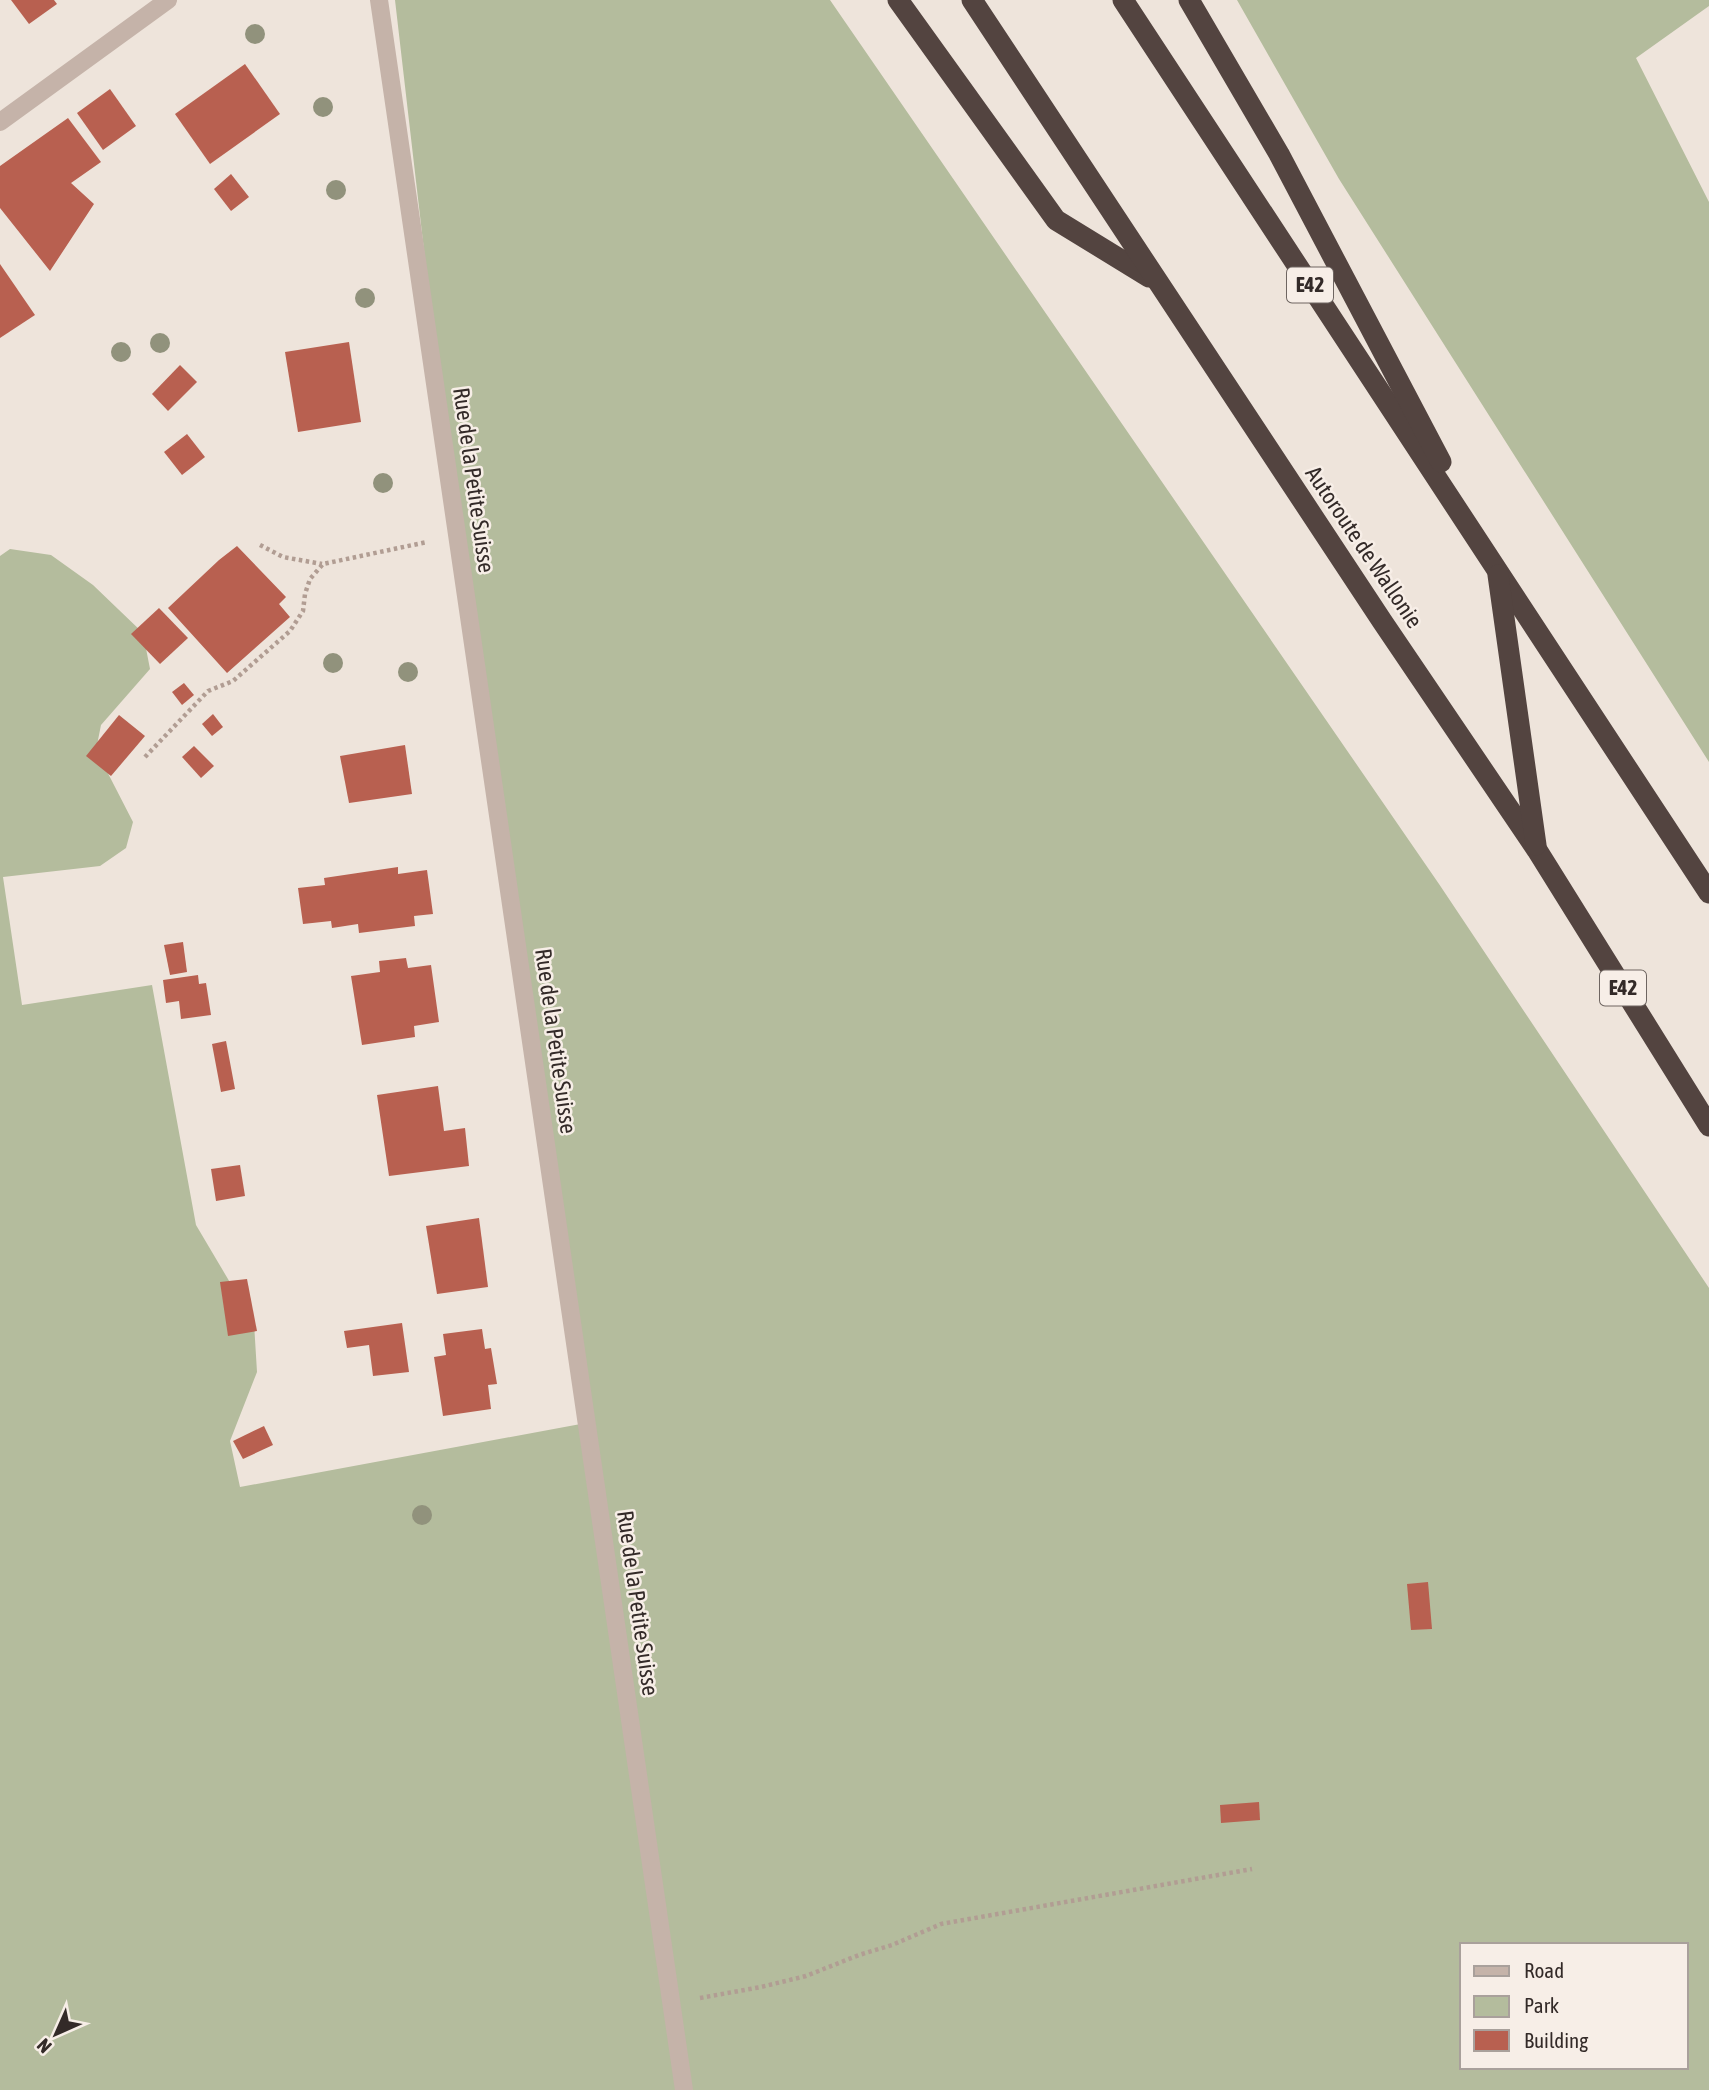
<svg xmlns="http://www.w3.org/2000/svg" width="1709" height="2090" viewBox="0 0 1709 2090" font-family="'Asap Condensed',sans-serif">
  <style>
    .green { fill: #b4bc9d; fill-rule: evenodd }
    .building { fill: #b86050 }
    .lines { fill: none; stroke-linecap: round; stroke-linejoin: round }
    .path { stroke: #b19d93; stroke-width: 4.5; stroke-dasharray: 3.5 3.5; stroke-linecap: butt }
    .minor { stroke: #c5b3a9; stroke-width: 18 }
    .highway { stroke: #534440; stroke-width: 21 }
    .tree { fill: #91927c }
    .labels { text-anchor: middle; stroke-width: 5; stroke-linejoin: round; paint-order: stroke }
    .shield { fill: #f7eee7; stroke: #6e6561; stroke-width: 2 }
    .shield-label { font-size: 21px; font-weight: bold; fill: #332a28 }
    .street-label { font-size: 23px; fill: #332a28; stroke: #f7eee7 }
  </style>
  <rect width="100%" height="100%" fill="#eee4db"/>
  <g class="green">
    <path d="M395,0h435l609,884 270,404v802h-1709v-1534l10,-7 41,6 42,30 50,48 7,36 -49,56 -5,25 37,72 -7,26 -26,18 -97,11 19,128 130,-20 44,240 58,98 3,49 -27,69 10,46 346,-64 -129,-888zM1462,1945h224v122h-224z"/>
    <polygon points="1237,0 1709,0 1709,6 1636,58 1709,202 1709,762 1339,179"/>
  </g>
  <g class="building">
    <polygon points="11,0 54,0 57,4 29,24"/>
    <polygon points="245,64 280,114 210,164 175,114"/>
    <polygon points="110,89 136,126 103,150 77,113"/>
    <polygon points="68,118 101,162 71,183 94,204 50,271 0,208 0,166"/>
    <polygon points="231,174 249,197 231,211 214,189"/>
    <polygon points="0,264 35,315 0,338"/>
    <polygon points="349,342 361,422 298,432 285,352"/>
    <polygon points="180,365 197,382 168,411 152,394"/>
    <polygon points="187,434 205,457 182,475 164,452"/>
    <polygon points="237,546 286,597 279,604 290,617 227,673 168,608 219,560"/>
    <polygon points="159,608 188,638 160,664 131,634"/>
    <polygon points="184,683 194,695 182,705 172,692"/>
    <polygon points="213,714 223,727 212,736 202,724"/>
    <polygon points="119,715 145,736 111,776 86,756"/>
    <polygon points="405,745 412,794 349,803 340,756"/>
    <polygon points="194,746 214,766 201,778 182,757"/>
    <polygon points="398,867 398,874 427,870 433,914 414,916 415,926 359,933 358,924 332,928 331,921 303,924 298,888 325,885 324,878"/>
    <polygon points="183,942 187,972 170,975 164,945"/>
    <polygon points="406,958 408,968 431,965 439,1022 414,1026 415,1037 362,1045 351,976 380,972 379,961"/>
    <polygon points="198,975 199,984 206,983 211,1015 181,1019 179,1001 166,1003 163,980"/>
    <polygon points="226,1041 235,1089 221,1092 212,1044"/>
    <polygon points="438,1086 444,1131 465,1128 469,1166 389,1176 377,1095"/>
    <polygon points="240,1165 245,1196 216,1201 211,1169"/>
    <polygon points="479,1218 488,1287 437,1294 426,1226"/>
    <polygon points="247,1279 257,1331 228,1336 220,1282"/>
    <polygon points="402,1323 409,1372 373,1376 369,1345 347,1348 344,1331"/>
    <polygon points="482,1329 485,1349 491,1348 497,1384 488,1385 491,1409 443,1416 434,1357 446,1355 443,1334"/>
    <polygon points="264,1426 273,1445 243,1459 233,1441"/>
    <polygon points="1428,1582 1432,1629 1411,1630 1407,1584"/>
    <polygon points="1259,1802 1260,1820 1221,1823 1220,1805"/>
  </g>
  <g class="lines">
    <g class="path">
      <polyline points="260,545 283,557 322,564"/>
      <polyline points="145,757 208,691 233,681 290,631 303,611 305,594 310,579 323,564 427,542"/>
      <polyline points="700,1998 761,1987 806,1976 859,1955 892,1945 941,1924 1252,1869"/>
    </g>
    <g class="minor">
      <polyline points="379,0 684,2090"/>
      <polyline points="0,122 168,0"/>
    </g>
    <g class="highway">
      <polyline points="898,0 1056,220 1149,277"/>
      <polyline points="972,0 1382,621 1537,850 1709,1126"/>
      <polyline points="1123,0 1709,893"/>
      <polyline points="1189,0 1279,154 1441,462"/>
      <polyline points="1498,575 1536,845"/>
    </g>
  </g>
  <g class="tree">
    <circle cx="255" cy="34" r="10"/>
    <circle cx="323" cy="107" r="10"/>
    <circle cx="336" cy="190" r="10"/>
    <circle cx="365" cy="298" r="10"/>
    <circle cx="160" cy="343" r="10"/>
    <circle cx="121" cy="352" r="10"/>
    <circle cx="383" cy="483" r="10"/>
    <circle cx="333" cy="663" r="10"/>
    <circle cx="408" cy="672" r="10"/>
    <circle cx="422" cy="1515" r="10"/>
  </g>
  <g class="labels">
    <g class="shield">
      <rect x="1287" y="267.5" width="46" height="35" rx="5"/>
      <rect x="1600" y="970.5" width="46" height="35" rx="5"/>
    </g>
    <g class="shield-label">
      <text x="1310" y="292">E42</text>
      <text x="1623" y="995">E42</text>
    </g>
    <g class="street-label">
      <text transform="translate(474 480) rotate(82)" y="8">Rue de la Petite Suisse</text>
      <text transform="translate(1364 547) rotate(56)" y="8">Autoroute de Wallonie</text>
      <text transform="translate(556 1041) rotate(82)" y="8">Rue de la Petite Suisse</text>
      <text transform="translate(638 1603) rotate(82)" y="8">Rue de la Petite Suisse</text>
    </g>
  </g>
  <rect x="1460" y="1943" width="228" height="126" fill="#f7eee7" stroke="#a9a09b" stroke-width="2"/>
  <rect x="1474" y="1966" width="35" height="10" fill="#c5b3a9" stroke="#a9a09b" stroke-width="2"/>
  <text x="1524" y="1978" font-size="21" fill="#332a28">Road</text>
  <rect x="1474" y="1996" width="35" height="21" fill="#b4bc9d" stroke="#a9a09b" stroke-width="2"/>
  <text x="1524" y="2013" font-size="21" fill="#332a28">Park</text>
  <rect x="1474" y="2030" width="35" height="21" fill="#b86050" stroke="#a9a09b" stroke-width="2"/>
  <text x="1524" y="2048" font-size="21" fill="#332a28">Building</text>
  <g transform="translate(56 2034) rotate(225)" stroke="#f7eee7" stroke-width="5" paint-order="stroke">
  <path d="M0-5L12 26L0 18L-12 26Z" fill="#332a28"/>
  <text y="-10" font-size="19" font-weight="bold" text-anchor="middle" fill="#332a28">N</text>
  </g>
</svg>
